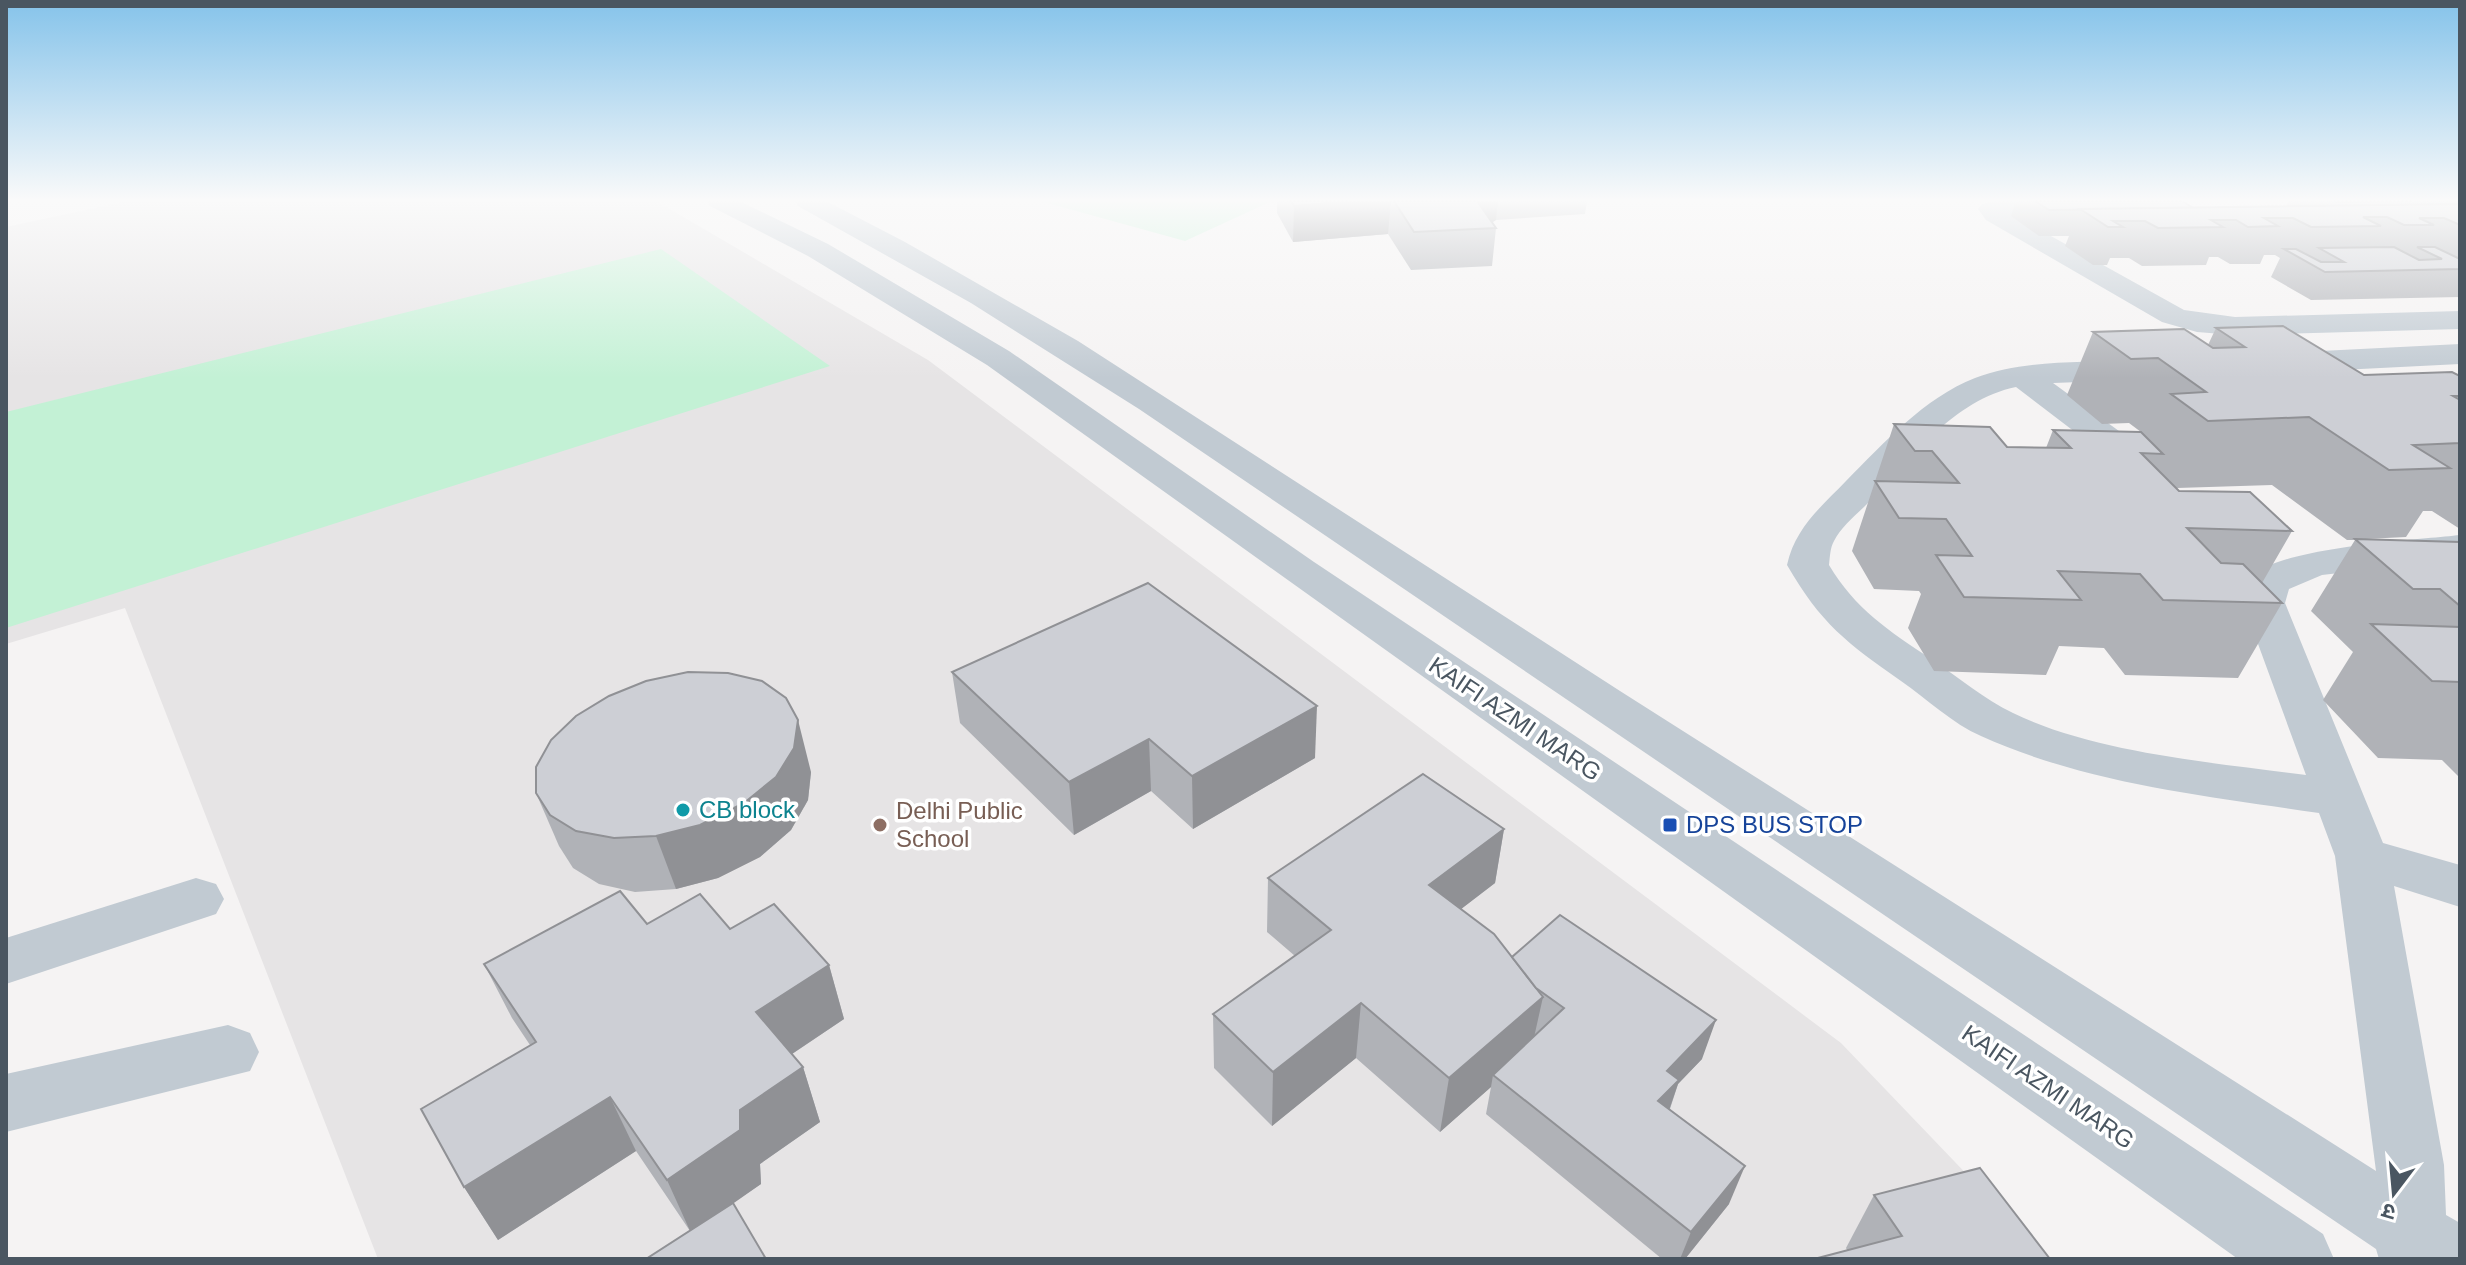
<svg xmlns="http://www.w3.org/2000/svg" width="2466" height="1265" viewBox="0 0 2466 1265" font-family="Arial,'Noto Sans Devanagari',sans-serif">
  <style>
    .education { fill: #e6e4e5 }
    .green { fill: #c3f1d5 }
    .lines { fill: none; stroke-linecap: round; stroke-linejoin: round }
    .minor { fill: #c1cad2; fill-rule: evenodd }
    .wall { fill: #b0b2b7 }
    .shaded-wall { fill: #909195 }
    .building { fill: #cdcfd5; stroke: #909195; stroke-width: 2 }
    .culture-dot { fill: #0f9aa8; stroke: #fff; stroke-width: 3 }
    .education-dot { fill: #8d6e63; stroke: #fff; stroke-width: 3 }
    .transit-dot { fill: #1a4fb4; stroke: #fff; stroke-width: 3 }
    .labels { text-anchor: middle; stroke-width: 7; stroke-linejoin: round; paint-order: stroke }
    .street-label { font-size: 24px; fill: #4a5661; stroke: #fff }
    .culture-label { font-size: 24px; fill: #0d838f; stroke: #fff; text-anchor: start }
    .education-label { font-size: 24px; fill: #785e54; stroke: #fff; text-anchor: start }
    .transit-label { font-size: 24px; fill: #164399; stroke: #fff; text-anchor: start }
  </style>
  <rect width="100%" height="100%" fill="#f5f3f3"/>
  <polygon class="education" points="128,201 656,201 928,360 1841,1043 2048,1259 378,1259 125,608 6,644 6,227"/>
  <g class="green">
    <polygon points="1040,201 1272,201 1185,241"/>
    <polygon points="661,249 830,366 6,628 6,412"/>
  </g>
  <g class="lines">
    <g class="minor">
      <polygon points="707,201 739,201 828,244 1009,351 1314,562 2323,1234 2334,1259 2238,1259 987,365 808,256 710,206"/>
      <path d="M795,201h31l79,41 173,99 542,350 756,480 -41,-315 -16,-43c-113,-17 -232,-29 -338,-77 -28,-12 -54,-37 -80,-55 -54,-38 -80,-57 -114,-116 8,-37 34,-58 59,-84 38,-38 78,-83 129,-103 50,-19 107,-15 159,-18l11,3 5,7 -5,7 -11,3 -81,3 103,75 5,8 -5,8 -13,3 -13,-3 -114,-87c-61,12 -109,74 -149,117 -11,11 -26,23 -33,37 -4,7 -4,16 -5,24 26,44 60,66 102,94 27,18 53,40 82,54 81,40 203,50 293,62l-63,-172c2,-9 4,-22 11,-28 29,-28 163,-35 206,-40v24l-138,16 -33,14 -4,14 98,240 77,22v42l-66,-21 50,279 2,50 14,8v36h-81l-3,-10 -1237,-840 -168,-106 -173,-97z"/>
      <polygon points="1996,201 2184,201 2181,206 2172,209 2015,216 2184,310 2235,317 2460,311 2460,329 2235,335 2197,332 2162,322 1986,220 1978,209 1982,204"/>
      <polygon points="2460,344 2460,364 2279,373 2268,370 2263,363 2268,356 2279,353"/>
      <polygon points="196,878 216,884 224,899 216,914 6,984 6,938"/>
      <polygon points="228,1025 250,1033 259,1052 250,1071 6,1132 6,1074"/>
    </g>
  </g>
  <g class="wall">
    <polygon points="1277,201 1587,201 1585,214 1496,220 1492,222 1496,228 1492,266 1411,270 1388,234 1293,242 1277,213"/>
    <polygon points="2016,201 2182,201 2193,208 2286,206 2289,201 2460,201 2460,297 2311,300 2271,277 2280,258 2275,255 2264,255 2260,264 2230,264 2218,257 2209,257 2206,265 2142,266 2129,258 2110,258 2107,265 2093,265 2065,246 2069,236 2039,236 2011,216"/>
    <polygon points="2216,328 2364,375 2460,376 2460,529 2432,511 2423,511 2406,537 2365,539 2460,542 2460,778 2442,760 2378,758 2323,700 2353,652 2311,611 2355,540 2347,540 2272,485 2177,488 2179,491 2292,531 2262,583 2282,603 2238,678 2125,675 2104,648 2059,646 2046,675 1934,671 1908,628 1921,594 1919,591 1874,589 1852,551 1894,424 2007,447 2046,448 2053,430 2141,432 2129,423 2102,424 2067,395 2093,332 2208,345"/>
    <polygon points="952,672 1315,758 1193,829 1151,791 1074,835 960,723"/>
    <polygon points="811,772 808,800 791,830 760,857 718,878 676,889 635,892 599,884 573,868 559,846 536,793"/>
    <polygon points="1504,829 1495,883 1461,909 1512,957 1702,1059 1678,1084 1670,1109 1729,1204 1685,1259 1662,1259 1486,1114 1491,1087 1440,1132 1356,1058 1272,1126 1214,1068 1213,1014 1295,956 1267,932 1268,878"/>
    <polygon points="730,929 829,965 844,1019 792,1054 803,1067 820,1122 760,1164 761,1184 690,1231 636,1151 498,1240 464,1187 530,1045 512,1018 484,964"/>
    <polygon points="1874,1195 2050,1259 1847,1250 1846,1248"/>
  </g>
  <g class="shaded-wall">
    <polygon points="1347,201 1391,201 1388,234 1293,242 1294,206"/>
    <polygon points="1476,201 1498,201 1496,220 1482,229"/>
    <polygon points="1317,706 1315,758 1193,829 1192,776"/>
    <polygon points="798,720 811,772 808,800 791,830 760,857 718,878 676,889 656,836"/>
    <polygon points="1149,739 1151,791 1074,835 1069,782"/>
    <polygon points="1504,829 1495,883 1422,939 1429,885"/>
    <polygon points="829,965 844,1019 774,1066 756,1012"/>
    <polygon points="1543,997 1531,1051 1493,1075 1491,1087 1440,1132 1449,1078"/>
    <polygon points="1361,1003 1356,1058 1272,1126 1273,1072"/>
    <polygon points="1716,1020 1702,1059 1678,1084 1666,1119 1646,1139 1667,1071"/>
    <polygon points="803,1067 820,1122 760,1164 761,1184 691,1233 667,1180 740,1110"/>
    <polygon points="610,1097 636,1151 498,1240 464,1187"/>
    <polygon points="1745,1166 1729,1204 1685,1259 1680,1259 1691,1232"/>
  </g>
  <g class="building">
    <polygon points="1291,201 1347,201 1294,206"/>
    <polygon points="1394,201 1477,201 1496,228 1414,232"/>
    <polygon points="2035,201 2182,201 2193,208 2049,210"/>
    <polygon points="2335,201 2412,201 2336,202"/>
    <polygon points="2460,204 2460,225 2444,218 2419,218 2434,225 2404,225 2387,217 2363,217 2381,226 2311,227 2293,218 2264,218 2278,226 2248,227 2236,220 2211,220 2223,227 2158,228 2145,221 2113,221 2123,227 2108,227 2080,209"/>
    <polygon points="2394,247 2419,260 2442,259 2417,247 2435,247 2460,259 2460,269 2325,272 2284,249 2296,249 2321,262 2344,262 2319,248"/>
    <polygon points="2283,326 2364,375 2452,372 2460,376 2460,396 2453,396 2460,400 2460,443 2413,445 2450,468 2389,470 2309,417 2208,421 2171,394 2206,392 2158,358 2131,359 2093,332 2184,329 2213,348 2245,347 2216,328"/>
    <polygon points="1894,424 1990,427 2007,447 2071,448 2053,430 2141,432 2163,454 2141,453 2179,491 2250,492 2292,531 2187,528 2221,563 2243,564 2282,603 2163,600 2140,574 2058,571 2081,600 1964,597 1936,555 1972,556 1946,519 1899,518 1875,481 1959,483 1932,451 1915,451"/>
    <polygon points="2355,539 2460,542 2460,606 2440,589 2413,589"/>
    <polygon points="1148,583 1317,706 1192,776 1149,739 1069,782 952,672"/>
    <polygon points="2371,624 2460,627 2460,682 2432,681"/>
    <polygon points="688,672 728,673 762,681 786,698 798,720 794,748 776,777 744,803 700,825 656,836 614,838 576,831 550,815 536,793 536,767 551,740 576,716 609,696 646,681"/>
    <polygon points="1423,774 1504,829 1429,885 1494,934 1543,997 1449,1078 1361,1003 1273,1072 1213,1014 1331,930 1268,878"/>
    <polygon points="620,891 647,924 700,894 730,929 774,904 829,965 756,1012 803,1067 740,1110 740,1130 667,1180 610,1097 464,1187 421,1109 536,1042 484,964"/>
    <polygon points="1560,915 1716,1020 1667,1071 1679,1080 1658,1101 1745,1166 1691,1232 1493,1075 1564,1008 1536,988 1512,957"/>
    <polygon points="1980,1168 2050,1259 1814,1259 1902,1236 1874,1195"/>
    <polygon points="733,1203 766,1259 646,1259"/>
  </g>
  <linearGradient id="sky" x2="0" y2="1"><stop stop-color="#85c3ea"/><stop offset="0.53" stop-color="#fafafa"/><stop offset="1" stop-color="#fafafa" stop-opacity="0"/></linearGradient>
  <rect width="2466" height="378" fill="url(#sky)"/>
  <circle class="culture-dot" cx="683" cy="810" r="8"/>
  <circle class="education-dot" cx="880" cy="825" r="8"/>
  <rect class="transit-dot" x="1662" y="817" width="16" height="16" rx="4"/>
  <g class="labels">
    <g class="street-label">
      <text transform="translate(1515 719) rotate(34)" y="8">KAIFI AZMI MARG</text>
      <text transform="translate(2048 1087) rotate(34)" y="8">KAIFI AZMI MARG</text>
    </g>
    <g class="culture-label">
      <text x="699" y="818">CB block</text>
    </g>
    <g class="education-label">
      <text x="896" y="819">Delhi Public<tspan x="896" dy="28">School</tspan></text>
    </g>
    <g class="transit-label">
      <text x="1686" y="833">DPS BUS STOP</text>
    </g>
  </g>
  <rect width="2466" height="1265" fill="none" stroke="#4a5661" stroke-width="16"/>
  <g transform="translate(2394 1193) rotate(196)" stroke="#ffffff" stroke-width="6" paint-order="stroke">
  <path d="M0-6L14 30L0 20L-14 30Z" fill="#4a5661"/>
  <text y="-12" font-size="22" font-weight="bold" text-anchor="middle" fill="#4a5661">उ</text>
  </g>
</svg>
